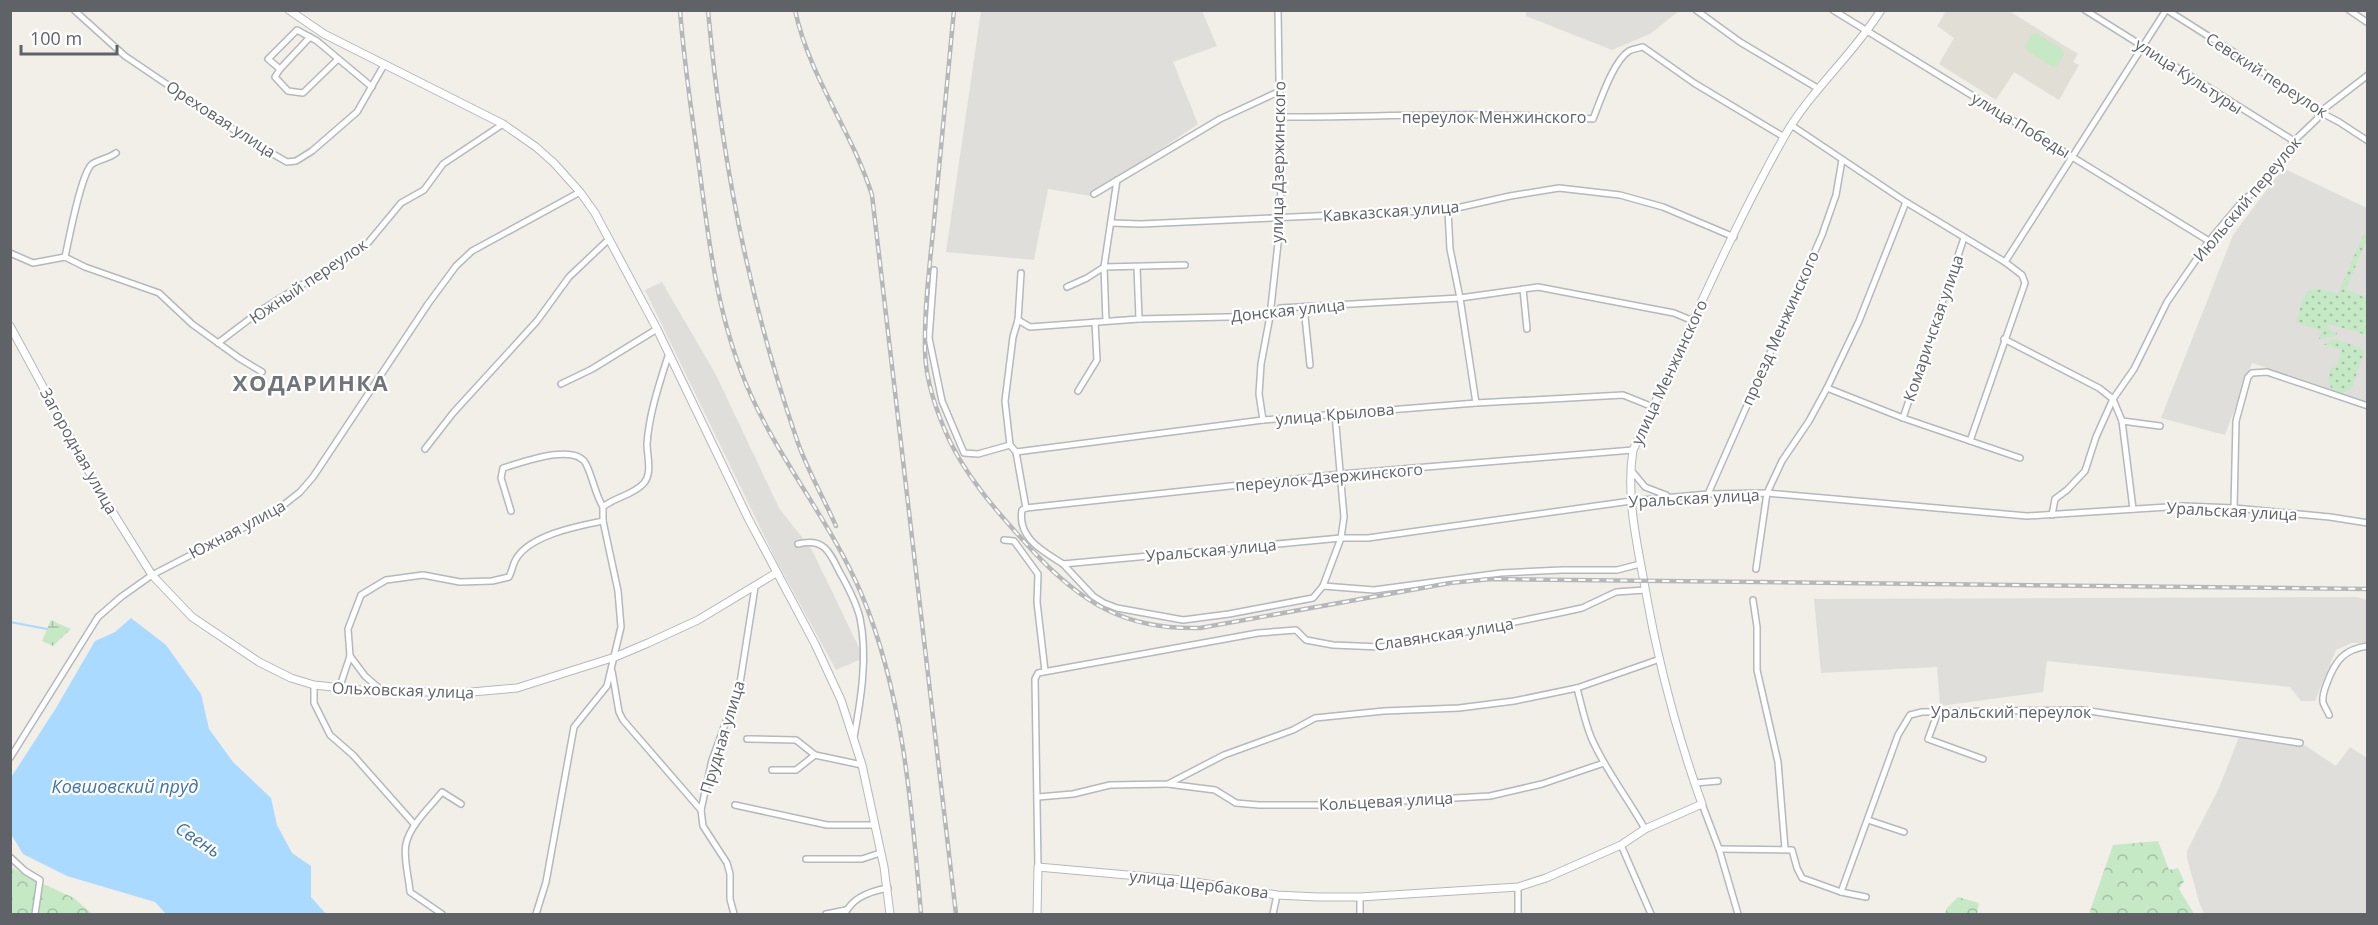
<svg xmlns="http://www.w3.org/2000/svg" width="2378" height="925" viewBox="0 0 2378 925" font-family="'Open Sans',sans-serif">
  <style>
    .industrial { fill: #e0deda }
    .education { fill: #e1ded6 }
    .grass { fill: url(#grass-dots) }
    .forest { fill: url(#forest-crowns) }
    .wetland { fill: url(#wetland-marsh) }
    .garden { fill: #c5e8c5 }
    .water { fill: #aadaff }
    .lines { fill: none; stroke-linecap: round; stroke-linejoin: round }
    .stream { stroke: #aadaff; stroke-width: 2 }
    .minor-casing { stroke: #b5b8bc; stroke-width: 8 }
    .tertiary-casing { stroke: #b5b8bc; stroke-width: 9 }
    .minor { stroke: #fff; stroke-width: 5 }
    .tertiary { stroke: #fff; stroke-width: 7 }
    .rail-casing { stroke: #b6b7b8; stroke-width: 4.5 }
    .rail { stroke: #fff; stroke-width: 2; stroke-dasharray: 7; stroke-linecap: butt }
    .labels { text-anchor: middle; stroke-width: 4.5; stroke-linejoin: round; paint-order: stroke }
    .street-label { font-size: 16px; fill: #5f6368; stroke: #fff }
    .water-label { font-size: 18px; font-style: italic; fill: #4174aa; stroke: #fff }
    .district-label { font-size: 22px; font-weight: bold; letter-spacing: 1.5px; fill: #70757a; stroke: #fff }
  </style>
  <defs>
    <pattern id="grass-dots" width="8" height="8" patternUnits="userSpaceOnUse" patternTransform="scale(1.5)"><rect width="8" height="8" fill="#c5e8c5"/><path d="M2 2h.1M6 6h.1" fill="none" stroke="#a3c0a4" stroke-width="1.8" stroke-linecap="round"/></pattern>
    <pattern id="forest-crowns" width="20" height="18" patternUnits="userSpaceOnUse" patternTransform="scale(1.5)"><rect width="20" height="18" fill="#c5e8c5"/><path d="M2 6a3 3 0 1 1 6 0M12 15a3 3 0 1 1 6 0" fill="none" stroke="#a3c0a4"/></pattern>
    <pattern id="wetland-marsh" width="20" height="14" patternUnits="userSpaceOnUse" patternTransform="scale(1.5)"><rect width="20" height="14" fill="#c5e8c5"/><path d="M1 5h8M5 5V1M11 12h8M15 12V8" fill="none" stroke="#a3c0a4"/></pattern>
  </defs>
  <rect width="100%" height="100%" fill="#f1efe8"/>
  <g class="industrial">
    <polygon points="981,11 1202,11 1217,46 1173,62 1198,124 1091,196 1048,189 1034,260 946,252"/>
    <polygon points="1526,11 1526,10 1679,11 1650,34 1612,50 1526,16"/>
    <polygon points="2283,168 2367,208 2367,403 2252,363 2225,435 2161,418 2233,235"/>
    <polygon points="662,282 716,375 779,508 812,550 864,658 836,670 776,560 645,290"/>
    <polygon points="2357,597 2367,600 2367,643 2351,643 2336,650 2315,701 2301,701 2290,687 2047,661 2043,692 1940,706 1937,667 1821,673 1814,599"/>
    <polygon points="2239,737 2306,746 2336,766 2350,747 2367,758 2367,914 2204,914 2199,902 2187,858 2187,851 2219,788"/>
  </g>
  <polygon class="education" points="1946,11 2009,11 2078,54 2073,62 2079,65 2059,100 2014,72 1996,100 1939,64 1954,38 1937,26"/>
  <g class="grass">
    <path d="M2365,231l2,8 -21,50 21,9v37l-38,-11 -2,5 10,4 -1,3 -17,3 3,-8 -26,-9c10,-32 7,-39 42,-28z"/>
    <path d="M2335,339l26,9 3,5 -12,35 -11,6c-14,-5 -14,-13 -10,-26l5,-1 6,-17 -19,-6z"/>
  </g>
  <g class="forest">
    <polygon points="2158,841 2169,870 2178,868 2184,881 2179,889 2194,914 2089,914 2113,845"/>
    <polygon points="10,866 28,877 74,898 92,914 11,914"/>
    <polygon points="1958,897 1979,903 1977,914 1945,914 1947,908"/>
  </g>
  <polygon class="wetland" points="51,620 71,629 53,646 42,641"/>
  <polygon class="garden" points="2032,34 2038,34 2063,50 2064,54 2057,66 2053,67 2026,50 2025,47"/>
  <polygon class="water" points="131,618 166,645 201,694 209,729 233,762 271,798 277,825 292,853 311,866 311,897 326,914 166,914 155,902 67,876 23,854 11,834 12,776 56,708 95,641 115,632"/>
  <g class="lines">
    <polyline class="stream" points="10,622 47,629"/>
    <defs>
      <g id="minor">
        <polyline points="74,10 125,56 252,142 287,162 296,161 312,151 357,112 384,65"/>
        <polyline points="1696,10 1740,42 1819,89"/>
        <polyline points="1833,10 2209,241"/>
        <polyline points="2085,10 2294,141"/>
        <polyline points="2167,10 2235,53 2320,112 2339,122 2368,141"/>
        <polyline points="2349,10 2368,23"/>
        <polyline points="338,59 303,93 288,91 275,77 280,69 268,59 297,30 317,41 372,87"/>
        <polyline points="280,69 310,37"/>
        <path d="M1281,117c104,0 208,-6 312,2 7,-17 20,-58 36,-68 4,-2 10,-3 14,-4l51,36 90,54"/>
        <polyline points="1791,125 1906,202 2005,262 2022,275 2025,283 1970,441"/>
        <polyline points="1094,194 1220,119 1280,91"/>
        <polyline points="1448,210 1450,249 1460,298 1476,403"/>
        <polyline points="1111,223 1141,224 1448,210 1510,196 1559,188 1620,195 1663,207 1734,237"/>
        <polyline points="10,253 33,263 65,257 85,267 159,293 192,324 239,358 262,372"/>
        <path d="M65,257c4,-18 15,-79 26,-92 5,-5 17,-6 25,-12"/>
        <polyline points="2005,262 2166,10"/>
        <polyline points="1137,267 1139,319"/>
        <polyline points="934,270 929,338 942,401 964,453 978,454 1010,445"/>
        <polyline points="1021,273 1018,320 1013,337 1005,401 1010,445 1016,452 1026,508"/>
        <polyline points="1067,287 1087,278 1104,267 1185,265"/>
        <polyline points="1523,289 1527,329"/>
        <polyline points="1304,307 1310,365"/>
        <polyline points="1018,320 1030,327 1139,319 1270,316 1280,308 1460,298 1538,287 1674,313 1693,321"/>
        <polyline points="1106,321 1104,267 1117,180"/>
        <polyline points="2004,339 2099,388 2113,399 2096,437 2085,471 2067,490 2055,499 2052,515"/>
        <polyline points="218,343 260,311 367,244 401,203 424,190 443,164 503,124"/>
        <polyline points="561,384 592,369 657,329"/>
        <polyline points="1827,388 1903,418 2020,458"/>
        <polyline points="1078,391 1097,360 1095,322"/>
        <polyline points="1903,418 1964,238"/>
        <polyline points="1263,420 1259,394 1261,364 1270,316 1281,216 1278,10"/>
        <polyline points="2122,421 2160,426"/>
        <polyline points="425,449 453,413 537,321 569,277 609,239"/>
        <polyline points="1016,452 1263,420 1476,403 1623,395 1653,407"/>
        <polyline points="1631,470 1645,487 1666,495"/>
        <polyline points="1708,494 1822,235 1836,195 1842,160"/>
        <path d="M1026,508l-4,2c-5,28 21,41 41,54l278,-26h27l263,-37 77,-7 59,-1 260,23 156,-10 51,2 96,9 38,6"/>
        <polyline points="1026,508 1341,474 1633,450"/>
        <polyline points="2234,508 2236,421 2248,377 2252,373 2267,372 2368,406"/>
        <polyline points="2133,509 2122,421 2113,399 2134,369 2167,302 2209,241 2240,204 2265,181 2294,141 2317,119 2320,112 2368,75"/>
        <path d="M511,511l-10,-33 2,-10c18,-5 72,-26 83,-4 7,14 9,30 17,43"/>
        <polyline points="1004,540 1014,541 1038,574 1037,602 1045,671"/>
        <path d="M798,544c25,-6 31,6 41,27 8,14 17,30 21,47 8,38 1,81 -6,119"/>
        <polyline points="1063,564 1093,596 1104,603 1117,608 1183,620 1229,614 1313,598 1323,586 1374,590 1501,573 1562,570 1617,570 1640,564"/>
        <polyline points="1756,569 1767,493 1782,461 1809,421 1827,388 1859,321 1906,202"/>
        <polyline points="1323,586 1341,538 1344,517 1335,414"/>
        <polyline points="1753,600 1757,627 1757,670 1778,762 1785,849"/>
        <polyline points="350,656 365,676 381,690"/>
        <polyline points="612,671 619,712 623,720 701,810"/>
        <polyline points="314,685 314,703 330,735 353,755 415,825"/>
        <path d="M1577,688c4,16 8,34 14,49 14,33 37,61 54,92"/>
        <path d="M339,689l11,-33 -2,-27 13,-34 25,-15 37,-5 37,7 32,-1 17,-4c3,-6 4,-13 7,-18 14,-24 62,-33 87,-38"/>
        <polyline points="1938,712 1928,739 1983,759"/>
        <path d="M2329,715c-1,-3 -5,-9 -6,-13 -1,-6 2,-14 4,-19 8,-22 17,-34 41,-37"/>
        <polyline points="747,739 796,740 815,755 862,765"/>
        <polyline points="10,758 98,617 121,597 152,575 276,511 300,492 313,477 428,304 456,266 472,251 580,192"/>
        <polyline points="772,770 796,770 815,755"/>
        <polyline points="1695,783 1718,781"/>
        <polyline points="1168,784 1215,790 1236,803 1259,805 1332,805 1490,796 1542,784 1604,763"/>
        <polyline points="1038,797 1073,794 1110,785 1168,784 1224,755 1293,730 1315,718 1384,711 1459,708 1514,701 1577,688 1660,659"/>
        <polyline points="1702,804 1719,849 1738,914"/>
        <polyline points="735,805 827,825 874,825"/>
        <polyline points="1868,820 1904,832"/>
        <polyline points="1621,845 1651,914"/>
        <polyline points="1719,849 1792,850 1797,868 1802,878 1841,892 1866,897"/>
        <polyline points="10,857 25,871 40,880 35,914"/>
        <polyline points="806,859 862,859 880,853"/>
        <polyline points="1038,867 1035,679 1038,673 1258,633 1296,630 1306,640 1333,645 1381,647 1427,640 1559,613 1582,608 1616,592 1645,590"/>
        <polyline points="1518,887 1518,914"/>
        <polyline points="1841,892 1898,735 1910,715 1922,712 2083,710 2300,743"/>
        <polyline points="1360,897 1360,914"/>
        <path d="M442,914l-32,-22c-1,-14 -7,-35 -4,-48 4,-19 24,-37 36,-52l19,12"/>
        <path d="M536,914l10,-32 28,-155 33,-41 14,-59 -3,-36 -15,-70v-14c12,-10 30,-12 40,-23 10,-10 4,-28 4,-40 2,-31 13,-62 22,-91"/>
        <polyline points="734,914 730,899 730,874 727,863 703,826 701,810 712,760 740,683 755,587"/>
        <polyline points="826,914 846,910"/>
        <path d="M845,914c7,-17 26,-23 43,-26"/>
        <polyline points="1273,914 1277,895"/>
      </g>
      <g id="tertiary">
        <polyline points="289,10 324,34 503,124 536,147 554,163 580,192 595,213 657,329 748,518 815,644 841,700 862,765 884,867 890,914"/>
        <polyline points="10,326 100,492 152,575 192,617 259,662 291,678 314,685 361,690 460,693 517,688 615,657 648,643 698,620 776,573"/>
        <path d="M1037,914l1,-47 145,13 94,15 41,2h42l158,-10 28,-9 75,-33 24,-16 57,-25c-26,-72 -45,-146 -58,-222 -8,-43 -18,-88 -11,-132 50,-104 94,-212 151,-313 26,-46 69,-82 97,-127"/>
      </g>
    </defs>
    <use href="#minor" class="minor-casing"/>
    <use href="#tertiary" class="tertiary-casing"/>
    <use href="#minor" class="minor"/>
    <use href="#tertiary" class="tertiary"/>
    <defs>
      <g id="rail">
        <path d="M680,10c4,53 12,105 19,156 9,69 17,140 42,205 29,79 87,144 120,222 42,99 51,215 60,321"/>
        <path d="M708,10c13,146 42,295 90,433 10,28 26,56 38,83"/>
        <path d="M795,10c15,69 56,119 77,185l84,719"/>
        <path d="M954,10c-6,64 -12,127 -18,190 -4,49 -12,100 -11,149 0,26 9,55 19,79 18,45 54,85 87,121 50,54 94,81 169,79l250,-45 41,-4 877,10"/>
      </g>
    </defs>
    <use href="#rail" class="rail-casing"/>
    <use href="#rail" class="rail"/>
  </g>
  <g class="labels">
    <g class="street-label">
      <text transform="translate(2267 75) rotate(33)" y="6">Севский переулок</text>
      <text transform="translate(2189 76) rotate(33)" y="6">улица Культуры</text>
      <text x="1494" y="123">переулок Менжинского</text>
      <text transform="translate(221 119) rotate(33)" y="6">Ореховая улица</text>
      <text transform="translate(2021 125) rotate(31)" y="6">улица Победы</text>
      <text transform="translate(1278 162) rotate(-89)" y="6">улица Дзержинского</text>
      <text transform="translate(2247 199) rotate(-50)" y="6">Июльский переулок</text>
      <text transform="translate(1391 211) rotate(-4)" y="6">Кавказская улица</text>
      <text transform="translate(308 281) rotate(-34)" y="6">Южный переулок</text>
      <text transform="translate(1288 310) rotate(-6)" y="6">Донская улица</text>
      <text transform="translate(1780 328) rotate(-66)" y="6">проезд Менжинского</text>
      <text transform="translate(1933 328) rotate(-71)" y="6">Комаричская улица</text>
      <text transform="translate(1669 372) rotate(-65)" y="6">улица Менжинского</text>
      <text transform="translate(1335 414) rotate(-5)" y="6">улица Крылова</text>
      <text transform="translate(79 451) rotate(61)" y="6">Загородная улица</text>
      <text transform="translate(1329 477) rotate(-5)" y="6">переулок Дзержинского</text>
      <text transform="translate(1694 498) rotate(-3)" y="6">Уральская улица</text>
      <text transform="translate(2232 511) rotate(3)" y="6">Уральская улица</text>
      <text transform="translate(237 529) rotate(-28)" y="6">Южная улица</text>
      <text transform="translate(1211 550) rotate(-5)" y="6">Уральская улица</text>
      <text transform="translate(1444 634) rotate(-9)" y="6">Славянская улица</text>
      <text transform="translate(403 690) rotate(2)" y="6">Ольховская улица</text>
      <text x="2011" y="718">Уральский переулок</text>
      <text transform="translate(722 737) rotate(-73)" y="6">Прудная улица</text>
      <text transform="translate(1386 801) rotate(-3)" y="6">Кольцевая улица</text>
      <text transform="translate(1199 884) rotate(7)" y="6">улица Щербакова</text>
    </g>
    <g class="water-label">
      <text x="125" y="793">Ковшовский пруд</text>
      <text transform="translate(198 840) rotate(33)" y="6">Свень</text>
    </g>
    <g class="district-label">
      <text x="311" y="391">ХОДАРИНКА</text>
    </g>
  </g>
  <rect width="2378" height="925" fill="none" stroke="#5f6368" stroke-width="24"/>
  <path d="M21 45v9h96v-9" fill="none" stroke="#5f6368" stroke-width="3"/>
  <text x="30" y="45" font-size="18" fill="#5f6368" stroke="#ffffff" stroke-width="4.5" paint-order="stroke">100 m</text>
</svg>
